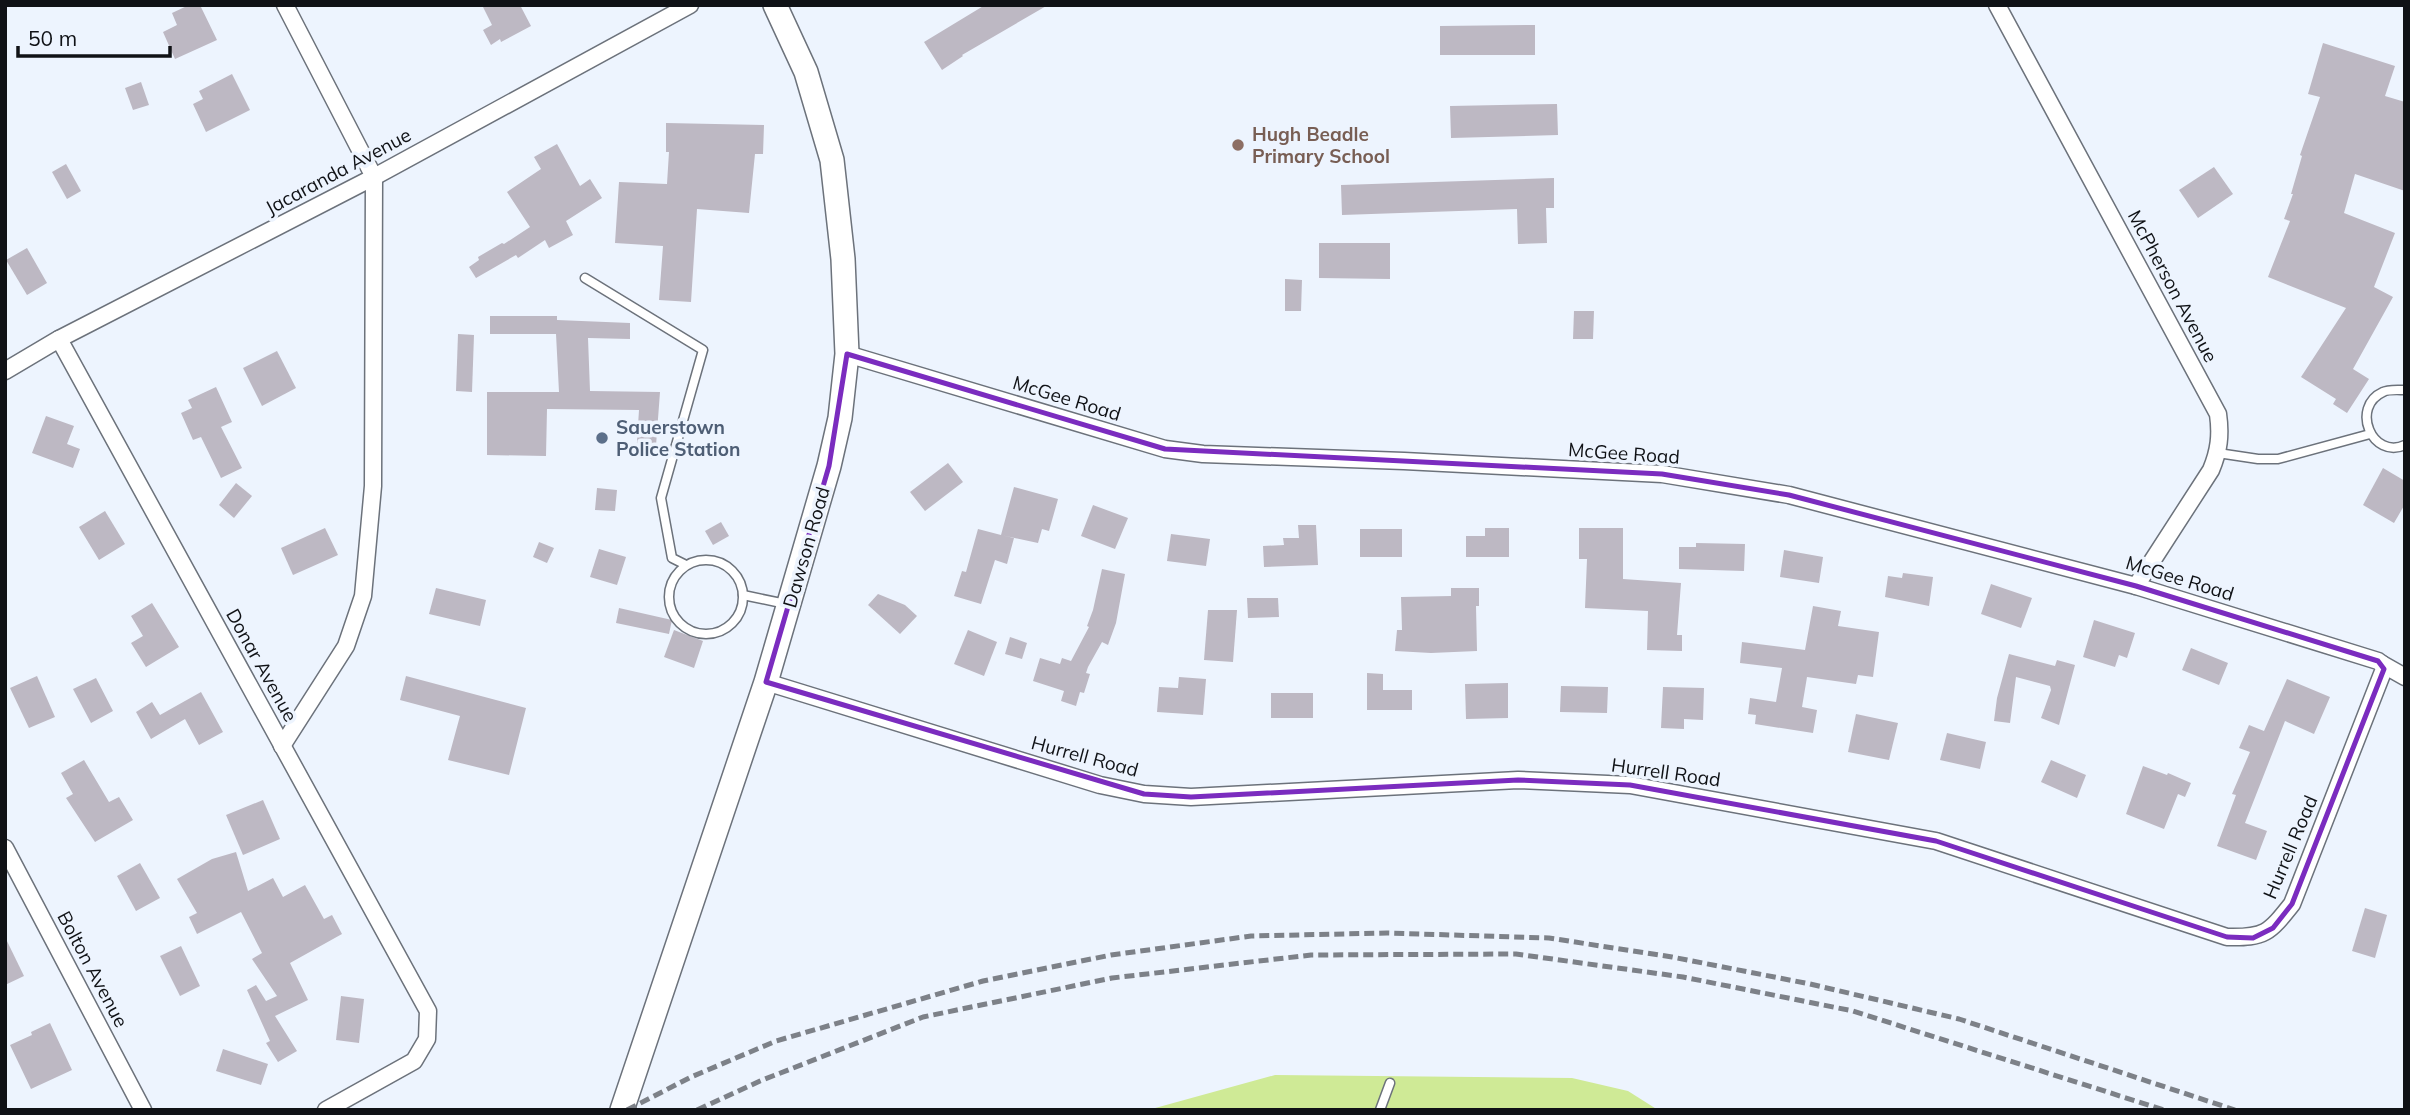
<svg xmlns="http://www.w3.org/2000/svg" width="2410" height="1115" viewBox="0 0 2410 1115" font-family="Mulish,sans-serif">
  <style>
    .green { fill: #cfea96 }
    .building { fill: #bdb8c3 }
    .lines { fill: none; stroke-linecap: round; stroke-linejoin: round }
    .lane-casing { stroke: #6c727b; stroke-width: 11 }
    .street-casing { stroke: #6c727b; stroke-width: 19 }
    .secondary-casing { stroke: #6c727b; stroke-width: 26 }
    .lane { stroke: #fff; stroke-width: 8 }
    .street { stroke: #fff; stroke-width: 16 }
    .secondary { stroke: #fff; stroke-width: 23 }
    .rail { stroke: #7d8188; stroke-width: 5; stroke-dasharray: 10 5; stroke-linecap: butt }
    .marked { fill: none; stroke: #7b2cbf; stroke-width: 5; stroke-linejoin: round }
    .education-dot { fill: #8d6e63; stroke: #edf4fe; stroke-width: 2.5 }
    .service-dot { fill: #5c6f8a; stroke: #edf4fe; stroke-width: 2.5 }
    .labels { text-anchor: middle; stroke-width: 7; stroke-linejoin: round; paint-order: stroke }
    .education-label { font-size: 19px; font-weight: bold; fill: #785e54; stroke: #edf4fe; text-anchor: start }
    .street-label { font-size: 19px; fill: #101216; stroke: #edf4fe }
    .service-label { font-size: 19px; font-weight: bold; fill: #4e5e75; stroke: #edf4fe; text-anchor: start }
  </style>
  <rect width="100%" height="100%" fill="#edf4fe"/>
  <polygon class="green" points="1275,1075 1572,1078 1628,1091 1658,1110 1148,1110"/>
  <g class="building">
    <polygon points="189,5 200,5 217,40 175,59 163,32 177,25 172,13"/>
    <polygon points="482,5 520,5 531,26 501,42 500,39 491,45 483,30 492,25"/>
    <polygon points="985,5 1048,5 962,55 963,56 942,70 924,42"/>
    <polygon points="1535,25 1535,55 1440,55 1440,26"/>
    <polygon points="2323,43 2395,66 2385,96 2405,102 2405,191 2355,174 2344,213 2395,233 2374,287 2393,297 2353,369 2369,379 2347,413 2333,404 2336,399 2301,377 2346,308 2268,277 2290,221 2284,219 2293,194 2291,194 2302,156 2300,155 2320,97 2308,94"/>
    <polygon points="232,74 250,110 206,132 193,104 203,99 199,91"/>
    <polygon points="141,82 149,105 133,110 125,88"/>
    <polygon points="1557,104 1558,135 1451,138 1450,106"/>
    <polygon points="666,123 764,125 763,154 755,154 749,213 697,209 691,302 659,300 663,246 615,243 619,182 667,184 669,152 666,152"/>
    <polygon points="557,144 580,186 590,179 602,198 566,221 573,235 549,248 545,240 518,258 516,255 476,278 469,267 479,260 478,257 502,243 504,244 530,227 507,192 541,169 534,157"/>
    <polygon points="66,164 81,191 67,199 52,172"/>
    <polygon points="2214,167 2233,194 2198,218 2179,190"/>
    <polygon points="1554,178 1554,208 1546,208 1547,243 1518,244 1517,209 1342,215 1341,185"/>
    <polygon points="1319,243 1390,243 1390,279 1319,278"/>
    <polygon points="27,248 47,283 27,295 6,260"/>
    <polygon points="1285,279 1302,280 1301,311 1285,311"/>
    <polygon points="1574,311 1594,311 1593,339 1573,339"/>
    <polygon points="490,316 557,316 557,320 630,323 630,339 588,338 590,391 660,392 655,459 636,457 639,410 547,409 546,456 487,455 487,392 559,392 556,334 490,334"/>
    <polygon points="458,334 474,335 472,392 456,391"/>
    <polygon points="277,351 296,388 262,406 243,368"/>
    <polygon points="216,387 232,422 221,427 242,468 221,478 201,437 193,440 181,413 192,408 188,400"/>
    <polygon points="46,416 74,426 67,444 80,449 73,468 32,453"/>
    <polygon points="948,463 963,482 925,511 910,492"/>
    <polygon points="2383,468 2405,481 2405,504 2394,523 2363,505"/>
    <polygon points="236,483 252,496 234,518 219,505"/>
    <polygon points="1014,487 1058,499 1049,531 1042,529 1038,543 1001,535 1014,538 1007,564 995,560 981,604 954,596 962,571 966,572 978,529 1001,535"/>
    <polygon points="597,488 617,490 615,511 595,510"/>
    <polygon points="1093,505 1128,518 1115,549 1081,536"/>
    <polygon points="105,511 125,544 99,560 79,527"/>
    <polygon points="721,522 729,536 713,545 705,531"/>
    <polygon points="1298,525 1316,525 1318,565 1264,567 1263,546 1284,545 1283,538 1299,538"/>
    <polygon points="325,528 338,555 293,575 281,548"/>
    <polygon points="1485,528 1509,528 1509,557 1466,557 1466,536 1485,536"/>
    <polygon points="1579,528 1623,528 1623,579 1681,583 1677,635 1682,635 1682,651 1647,650 1648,611 1585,608 1587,559 1579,559"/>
    <rect x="1360" y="529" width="42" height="28"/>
    <polygon points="1171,534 1210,539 1206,566 1167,561"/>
    <polygon points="539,542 554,548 547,563 533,557"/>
    <polygon points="1696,543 1745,544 1744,571 1679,569 1679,547 1696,547"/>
    <polygon points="599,549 626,557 617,585 590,577"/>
    <polygon points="1784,550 1823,557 1819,583 1780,577"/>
    <polygon points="1102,569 1125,574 1116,623 1108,645 1102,642 1088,667 1086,673 1090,674 1084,693 1080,692 1076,706 1061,701 1064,691 1033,681 1040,658 1060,664 1062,658 1071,661 1089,627 1087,626 1093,610"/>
    <polygon points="1903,573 1933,577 1929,606 1885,597 1888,576 1902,578"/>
    <polygon points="1991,584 2032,598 2021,628 1981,614"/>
    <polygon points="436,588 486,600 480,626 429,614"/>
    <polygon points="1451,588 1479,588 1479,606 1476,606 1477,651 1431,653 1395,651 1397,630 1402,630 1401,597 1451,596"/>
    <polygon points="878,594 905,605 917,616 900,634 868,605"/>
    <polygon points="1247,598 1278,598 1279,617 1248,618"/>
    <polygon points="152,603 179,647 146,667 131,643 143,636 131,616"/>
    <polygon points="1813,606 1841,611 1838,626 1879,632 1873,677 1858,675 1856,684 1807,677 1802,707 1817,710 1813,733 1755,724 1756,715 1748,714 1750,698 1776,702 1782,668 1740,663 1742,642 1805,650"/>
    <polygon points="619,608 672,620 669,634 616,623"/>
    <polygon points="1208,610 1237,610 1233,662 1204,660"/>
    <polygon points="2094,620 2135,633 2127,658 2119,655 2115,667 2083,657"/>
    <polygon points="674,630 703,641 694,668 664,657"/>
    <polygon points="968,630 997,642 984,676 954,664"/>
    <polygon points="1010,637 1027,643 1022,659 1005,654"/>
    <polygon points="2191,648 2228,663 2219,685 2182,670"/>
    <polygon points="2009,654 2055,666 2057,660 2075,665 2059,725 2041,718 2051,690 2050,686 2016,677 2010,723 1994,721 1997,698"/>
    <polygon points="1367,673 1383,674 1383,690 1412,690 1412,710 1367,710"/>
    <polygon points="37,676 55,717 29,728 10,688"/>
    <polygon points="406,676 526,708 509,775 448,760 460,716 400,700"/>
    <polygon points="1179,677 1206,679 1203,715 1157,712 1159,687 1178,688"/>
    <polygon points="96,678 113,711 91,723 73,689"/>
    <polygon points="2287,679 2330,697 2314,734 2285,721 2245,823 2267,831 2256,860 2217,846 2236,795 2232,794 2250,752 2239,748 2249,725 2264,731"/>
    <polygon points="1508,683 1508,718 1466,719 1465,684"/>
    <polygon points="1561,686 1608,687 1607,713 1560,712"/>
    <polygon points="1663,687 1704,688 1703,720 1684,719 1684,729 1661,728"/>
    <polygon points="201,692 223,732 199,745 185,719 151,739 136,712 152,702 160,715"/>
    <rect x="1271" y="693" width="42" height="25"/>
    <polygon points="1856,714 1898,723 1889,760 1848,752"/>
    <polygon points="1947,733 1986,742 1980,769 1940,760"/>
    <polygon points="84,760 109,802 119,797 133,820 95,842 66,798 73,794 61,773"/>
    <polygon points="2051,760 2086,775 2077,798 2041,782"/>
    <polygon points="2143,766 2167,775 2168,773 2191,783 2185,797 2178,794 2164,829 2126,814"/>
    <polygon points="263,800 280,839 243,855 226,815"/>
    <polygon points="236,852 248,891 273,878 283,897 305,885 324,919 332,915 342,934 290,963 308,1000 275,1016 297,1051 278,1062 266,1043 270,1041 247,990 256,985 266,1001 277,996 252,959 262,953 241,912 197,934 189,917 197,913 177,879 212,859"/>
    <polygon points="140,863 160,898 136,911 117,876"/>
    <polygon points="2365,908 2387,915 2375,958 2352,951"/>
    <polygon points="5,937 24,976 5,985"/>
    <polygon points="181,946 200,986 180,996 160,956"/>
    <polygon points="341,996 364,999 359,1043 336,1040"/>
    <polygon points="50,1023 72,1070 31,1089 10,1045 32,1035 31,1032"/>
    <polygon points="223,1049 268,1064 261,1085 216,1071"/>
  </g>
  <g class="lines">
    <defs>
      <g id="lane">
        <polyline points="585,278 703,350 661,498 672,558 686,565"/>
        <path d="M2405,390c-7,0 -17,-1 -22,2 -33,15 -11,68 22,53"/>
        <polyline points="2218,453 2258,459 2278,459 2370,434"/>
        <circle cx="706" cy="597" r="37"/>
        <polyline points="743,595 786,604"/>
        <polyline points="1380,1110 1390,1083"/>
      </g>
      <g id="street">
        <path d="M1997,5l221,409c3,21 1,37 -7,56l-75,116"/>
        <polyline points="59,339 428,1011 427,1039 414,1061 326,1110"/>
        <polyline points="5,371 59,339 374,177 690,5"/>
        <polyline points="2382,664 2405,677"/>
        <path d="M766,682l334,103 44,9 47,3 327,-17 112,5 306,56 291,96c38,1 42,-4 65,-33l92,-235 -2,-5 -4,-3 -242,-75 -347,-91 -127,-21 -258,-13 -201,-7 -38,-5 -318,-95"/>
        <polyline points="282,746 346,646 363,596 373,486 374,177 285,5"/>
        <polyline points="5,848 143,1110"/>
      </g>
      <polyline id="secondary" points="622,1110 766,682 829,466 840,418 847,354 843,259 832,160 806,72 775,5"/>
    </defs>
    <use href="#lane" class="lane-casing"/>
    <use href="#street" class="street-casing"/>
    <use href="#secondary" class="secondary-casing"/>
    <use href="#lane" class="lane"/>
    <use href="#street" class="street"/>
    <use href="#secondary" class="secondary"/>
    <g class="rail">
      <polyline points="627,1110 691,1077 776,1041 983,981 1111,955 1251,936 1387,933 1549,938 1672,957 1810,984 1959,1019 2235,1110"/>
      <polyline points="697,1110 760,1081 923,1017 1112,978 1311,955 1516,954 1683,977 1853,1011 2164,1110"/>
    </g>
  </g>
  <path class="marked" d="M847,354l318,95 497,25 127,21 347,91 242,75 6,8 -92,235 -19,24 -20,10 -26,-1 -291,-96 -306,-56 -112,-5 -327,17 -47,-3 -378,-112 63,-216z"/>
  <circle class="education-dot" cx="1238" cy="145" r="7"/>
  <circle class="service-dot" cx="602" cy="438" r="7"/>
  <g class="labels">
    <g class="education-label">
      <text x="1252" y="141">Hugh Beadle<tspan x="1252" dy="22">Primary School</tspan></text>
    </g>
    <g class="street-label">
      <text transform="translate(338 171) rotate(-28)" y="7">Jacaranda Avenue</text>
      <text transform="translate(2173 286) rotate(62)" y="7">McPherson Avenue</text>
      <text transform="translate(1067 398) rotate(17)" y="7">McGee Road</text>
      <text transform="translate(1624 453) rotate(4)" y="7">McGee Road</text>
      <text transform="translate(806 547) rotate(-74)" y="7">Dawson Road</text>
      <text transform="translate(2180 578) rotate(17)" y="7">McGee Road</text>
      <text transform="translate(262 665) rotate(61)" y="7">Donar Avenue</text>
      <text transform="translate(1085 756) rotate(15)" y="7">Hurrell Road</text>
      <text transform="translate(1666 772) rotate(8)" y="7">Hurrell Road</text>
      <text transform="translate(2290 847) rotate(-67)" y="7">Hurrell Road</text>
      <text transform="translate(93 969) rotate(62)" y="7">Bolton Avenue</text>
    </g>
    <g class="service-label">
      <text x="616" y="434">Sauerstown<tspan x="616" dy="22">Police Station</tspan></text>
    </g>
  </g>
  <rect width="2410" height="1115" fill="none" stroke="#101216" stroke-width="14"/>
  <path d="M18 46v10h152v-10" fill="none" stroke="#101216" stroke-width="3.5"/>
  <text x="28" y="46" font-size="21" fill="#101216" stroke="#edf4fe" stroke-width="5" paint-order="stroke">50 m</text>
</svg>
